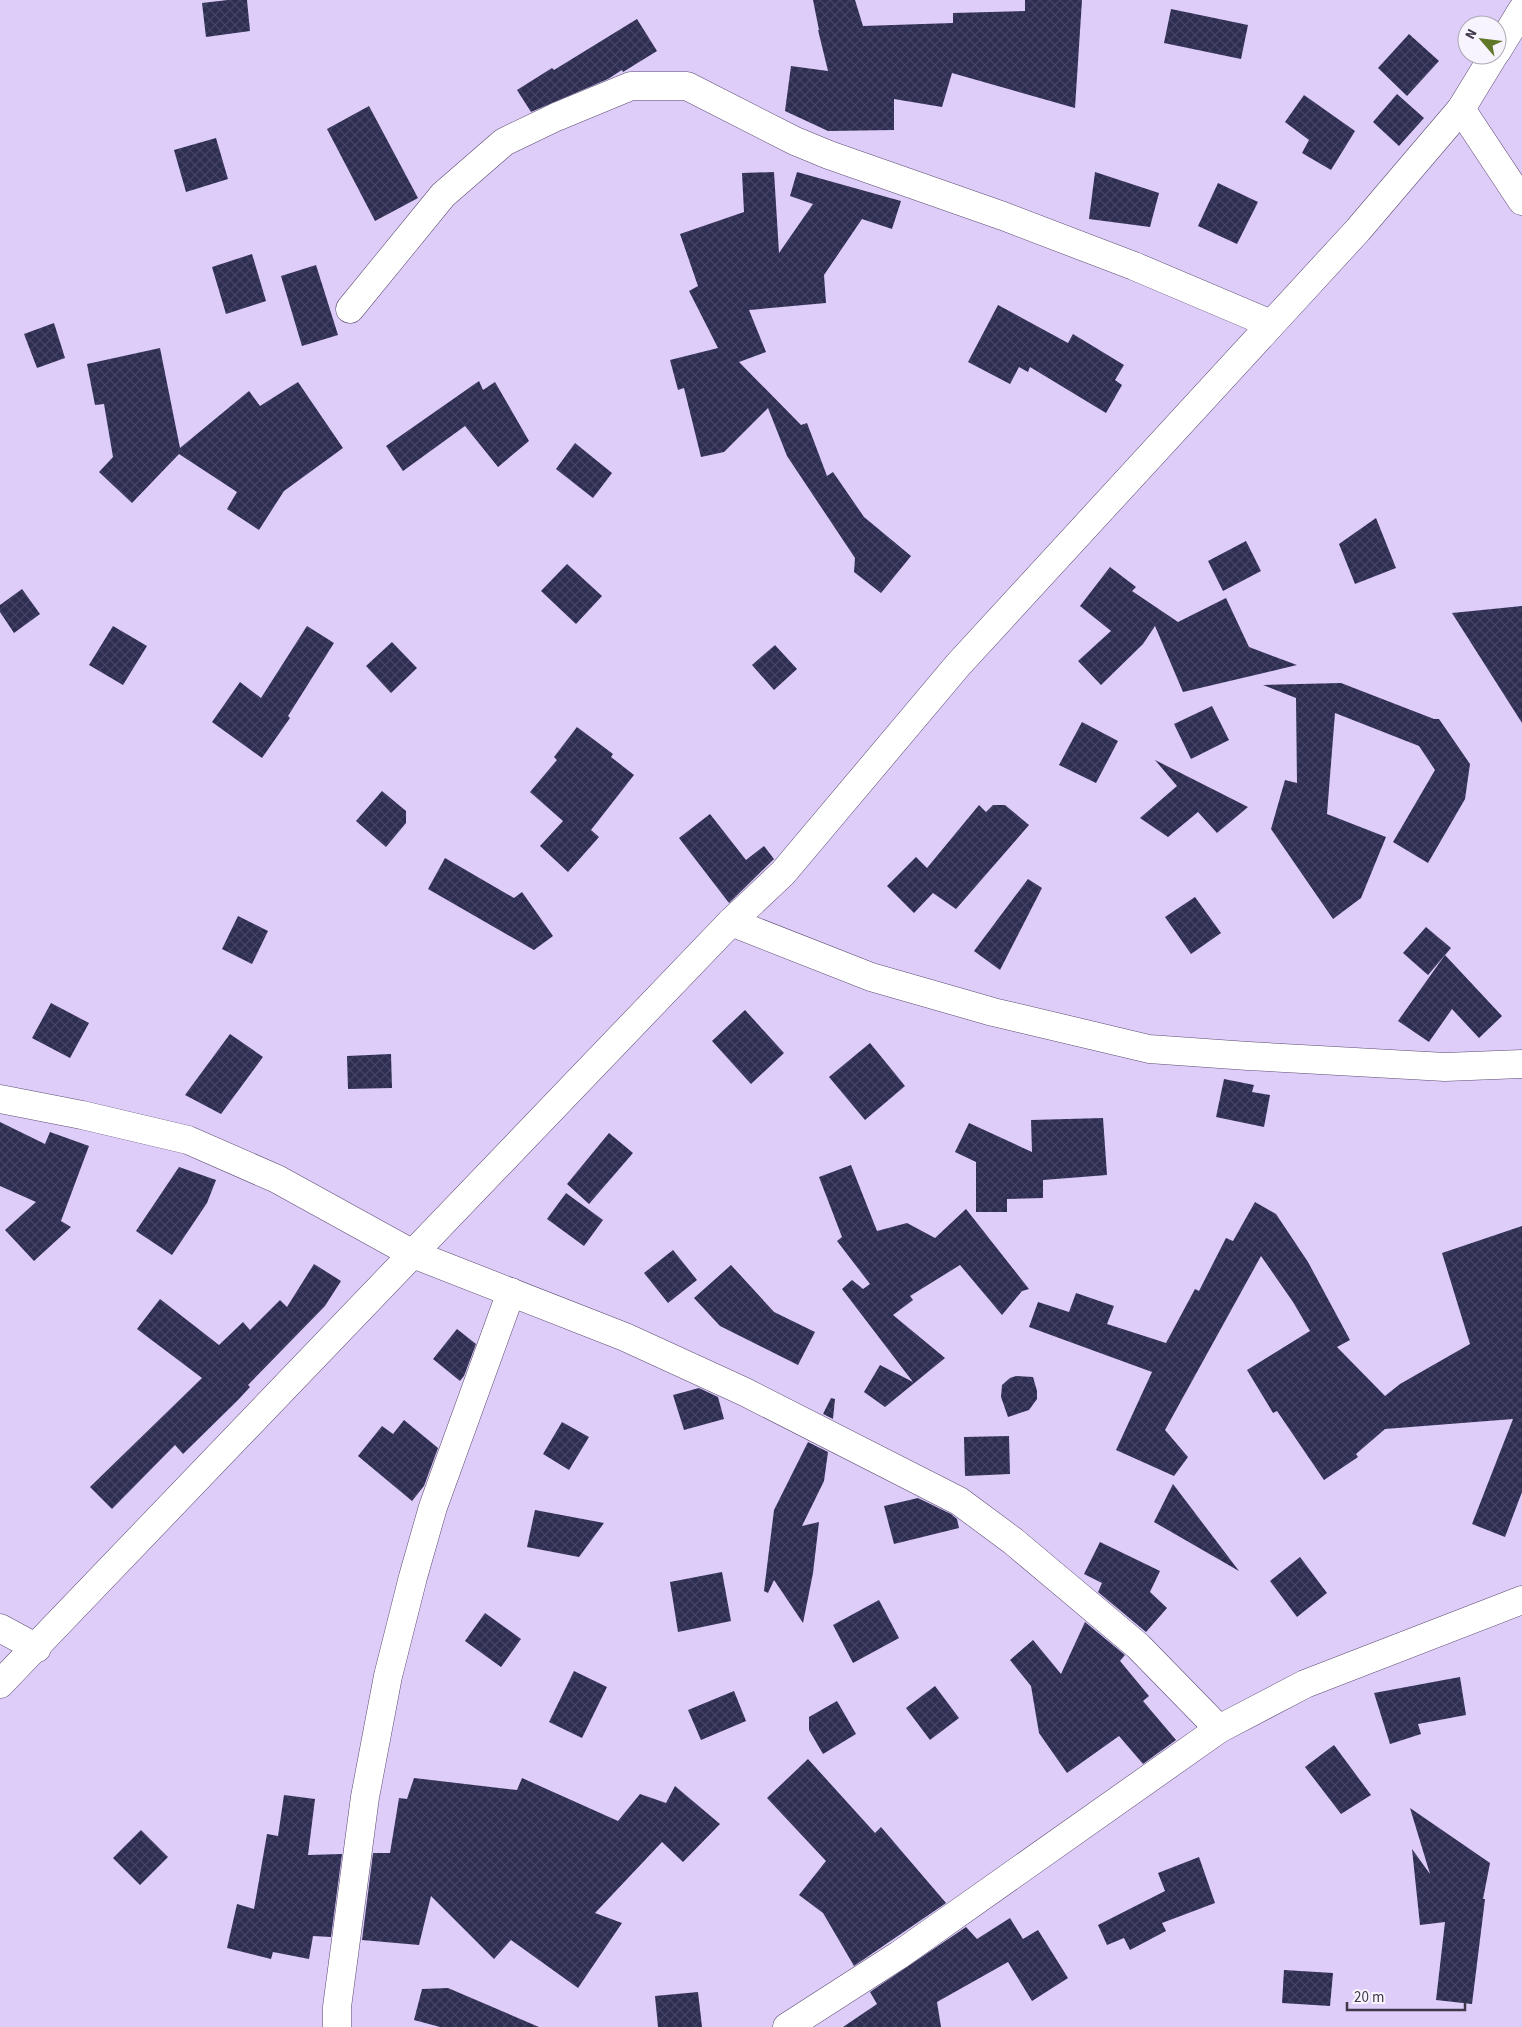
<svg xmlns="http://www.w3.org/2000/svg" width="1522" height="2027" viewBox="0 0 1522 2027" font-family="'Source Sans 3',sans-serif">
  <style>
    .building { fill: url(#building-cross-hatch) }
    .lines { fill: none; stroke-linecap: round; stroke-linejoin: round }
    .street-casing { stroke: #5c4c72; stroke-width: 29 }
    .secondary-casing { stroke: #5c4c72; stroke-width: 29 }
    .street { stroke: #fff; stroke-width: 28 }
    .secondary { stroke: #fff; stroke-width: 28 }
  </style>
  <defs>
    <pattern id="building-cross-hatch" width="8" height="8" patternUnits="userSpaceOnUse" patternTransform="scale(1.25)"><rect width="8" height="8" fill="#2e2d52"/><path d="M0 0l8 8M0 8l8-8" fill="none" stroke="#454464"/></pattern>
  </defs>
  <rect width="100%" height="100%" fill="#deccf9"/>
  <g class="building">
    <polygon points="228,0 247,0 250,31 206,37 202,3"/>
    <polygon points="813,0 855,0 863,26 953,23 953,13 1025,11 1025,0 1082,0 1075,108 952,73 942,107 894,99 894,130 828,131 785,111 791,66 828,71 818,30 819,30"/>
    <polygon points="1171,9 1248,25 1241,59 1164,43"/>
    <polygon points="637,19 657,51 623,72 622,70 608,79 531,112 517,90 552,68 554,70"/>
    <polygon points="1409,34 1439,61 1407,96 1378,68"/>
    <polygon points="1397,94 1424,118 1399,146 1373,122"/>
    <polygon points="1304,95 1355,131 1331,170 1302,153 1309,140 1285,122"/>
    <polygon points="369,106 418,198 375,221 327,129"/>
    <polygon points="216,138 228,179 186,192 174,150"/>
    <polygon points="774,172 779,253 813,204 790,196 797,172 901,201 892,229 862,219 824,275 826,303 749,310 766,352 739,362 801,425 807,423 827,476 833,472 864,517 911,556 881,593 854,572 855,558 787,456 768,408 724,452 701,457 684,388 678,390 670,360 718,348 689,291 698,286 680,234 744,212 742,173"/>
    <polygon points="1095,172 1159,193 1150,227 1089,219"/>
    <polygon points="1218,183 1258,202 1237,244 1198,226"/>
    <polygon points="252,254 266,301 226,314 212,267"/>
    <polygon points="316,265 338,335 302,346 281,276"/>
    <polygon points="998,305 1068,343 1073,334 1124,365 1115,380 1122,385 1106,413 1030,367 1028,372 1019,367 1010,384 968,362"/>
    <polygon points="54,323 65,358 37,368 24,334"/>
    <polygon points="160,348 180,448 249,391 260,406 298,382 343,448 284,491 259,530 227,509 237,492 179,454 132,503 99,472 113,457 104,404 95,405 87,364"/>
    <polygon points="479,381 483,390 495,382 529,441 498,467 465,426 403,471 386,446"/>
    <polygon points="575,443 612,473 593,498 556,469"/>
    <polygon points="1376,518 1396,568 1355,584 1339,544"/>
    <polygon points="1246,541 1261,571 1223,591 1208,561"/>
    <polygon points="567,564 602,596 576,624 541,591"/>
    <polygon points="1110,567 1136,587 1132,591 1178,622 1226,598 1249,647 1297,665 1183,692 1155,626 1143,644 1101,685 1078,661 1111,631 1080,606"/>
    <polygon points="22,589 40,614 14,633 0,612 0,605"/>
    <polygon points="1522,606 1522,723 1452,613"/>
    <polygon points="113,626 147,646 123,685 89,665"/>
    <polygon points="307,626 334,643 288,716 290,718 262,758 212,722 240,682 261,698"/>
    <polygon points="392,642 417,668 391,693 366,666"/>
    <polygon points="775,645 797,669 774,690 752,665"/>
    <polygon points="1341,683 1434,719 1439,719 1470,764 1465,799 1428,863 1393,842 1435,770 1419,746 1335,713 1327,814 1386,837 1361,898 1333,919 1271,829 1285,780 1297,783 1296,698 1263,685"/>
    <polygon points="1212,706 1229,740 1191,759 1174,724"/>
    <polygon points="1082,722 1118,741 1096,783 1059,765"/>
    <polygon points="577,727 613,754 611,757 634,775 591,830 599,837 568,872 540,846 563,821 530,792 557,760 554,757"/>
    <polygon points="1155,760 1248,807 1217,833 1198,812 1168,837 1140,818 1177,786"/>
    <polygon points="382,791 406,811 406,823 386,847 356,821"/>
    <polygon points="979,805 986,812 993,805 1005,805 1029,825 956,909 933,893 914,913 887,886 916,857 927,868"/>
    <polygon points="710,814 746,860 764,846 774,859 729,903 679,838"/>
    <polygon points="445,858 514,898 522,892 553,936 534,950 428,889"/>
    <polygon points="1028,879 1042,888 1000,970 974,951"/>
    <polygon points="1195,897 1221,933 1191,954 1165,917"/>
    <polygon points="238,916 268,931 252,964 222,949"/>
    <polygon points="1426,927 1451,948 1428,975 1403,953"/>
    <polygon points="1445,955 1502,1016 1479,1038 1452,1009 1429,1042 1398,1021"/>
    <polygon points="51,1003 89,1023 70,1058 32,1038"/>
    <polygon points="745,1010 784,1053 751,1084 712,1041"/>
    <polygon points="230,1034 263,1057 221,1114 185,1095"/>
    <polygon points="870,1043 905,1086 865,1120 829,1077"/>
    <polygon points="391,1054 392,1088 348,1089 347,1056"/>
    <polygon points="1224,1079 1254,1085 1252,1092 1270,1095 1264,1127 1216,1117"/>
    <polygon points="1103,1118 1107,1175 1043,1180 1043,1198 1007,1199 1007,1212 976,1212 976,1162 955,1152 969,1123 1032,1152 1031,1120"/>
    <polygon points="0,1122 45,1144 50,1132 89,1146 61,1221 71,1227 34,1261 5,1230 36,1202 0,1186"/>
    <polygon points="609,1133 633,1153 589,1204 567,1184"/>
    <polygon points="851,1165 877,1231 907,1223 935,1238 966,1209 1029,1289 1022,1291 1002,1315 960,1265 910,1296 913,1300 893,1315 945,1358 885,1407 864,1392 880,1365 913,1382 842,1289 852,1280 863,1289 870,1284 837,1241 842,1237 819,1177"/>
    <polygon points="179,1167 216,1180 207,1203 172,1255 136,1231"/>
    <polygon points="566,1193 603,1220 584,1246 547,1219"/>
    <polygon points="1255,1202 1276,1214 1308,1262 1350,1340 1337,1347 1385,1396 1400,1384 1470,1344 1442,1253 1522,1226 1522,1492 1505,1537 1472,1524 1513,1419 1385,1429 1356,1454 1358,1457 1324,1480 1277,1411 1273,1413 1247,1370 1310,1331 1293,1302 1261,1256 1165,1430 1188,1457 1174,1476 1116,1450 1152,1372 1029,1327 1038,1302 1069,1312 1076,1293 1114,1306 1107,1324 1166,1343 1195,1289 1199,1291 1226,1238 1233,1241"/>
    <polygon points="673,1250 697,1280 668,1303 644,1273"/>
    <polygon points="314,1264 341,1281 325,1306 248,1385 250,1387 238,1400 183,1454 175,1445 112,1509 90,1487 202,1378 137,1329 160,1299 219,1345 243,1322 250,1330 280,1300 287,1307"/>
    <polygon points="731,1265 774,1312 815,1332 798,1365 720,1326 694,1298"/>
    <polygon points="457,1329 476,1344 464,1376 460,1381 433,1359"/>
    <polygon points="1016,1376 1033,1377 1037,1391 1037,1399 1029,1410 1008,1417 1001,1397 1002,1385 1010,1378"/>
    <polygon points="699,1388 718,1397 724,1419 684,1430 673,1395"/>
    <polygon points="831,1398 835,1399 833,1419 823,1414"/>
    <polygon points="404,1420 438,1448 424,1486 412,1501 358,1456 382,1426 393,1434"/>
    <polygon points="562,1422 589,1437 569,1470 543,1454"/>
    <polygon points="1009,1436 1010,1474 965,1476 964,1437"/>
    <polygon points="808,1442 828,1452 824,1481 802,1526 819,1522 813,1573 803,1623 774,1580 768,1593 764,1591 774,1510"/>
    <polygon points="1173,1484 1239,1571 1154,1522"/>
    <polygon points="918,1498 951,1514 957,1519 959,1528 894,1544 884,1506"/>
    <polygon points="535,1510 604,1523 579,1557 527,1547"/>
    <polygon points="1100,1542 1160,1571 1150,1592 1167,1608 1146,1632 1098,1592 1102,1583 1084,1574"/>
    <polygon points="1300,1557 1327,1593 1297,1617 1270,1581"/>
    <polygon points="722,1572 731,1621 678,1632 670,1582"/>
    <polygon points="879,1600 899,1638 853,1663 833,1625"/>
    <polygon points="485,1613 521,1639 501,1667 465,1641"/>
    <polygon points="1085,1622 1125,1655 1120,1661 1149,1696 1143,1701 1176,1740 1143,1764 1119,1736 1067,1773 1039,1733 1031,1686 1010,1660 1033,1640 1061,1674"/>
    <polygon points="574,1671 607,1687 582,1738 549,1722"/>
    <polygon points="1460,1677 1466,1715 1418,1724 1421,1734 1390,1744 1374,1693"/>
    <polygon points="935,1686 959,1718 930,1740 906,1708"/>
    <polygon points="734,1691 746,1721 701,1740 688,1710"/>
    <polygon points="837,1701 856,1734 823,1754 809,1730 809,1717"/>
    <polygon points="1334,1745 1371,1795 1341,1814 1305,1767"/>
    <polygon points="808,1759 875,1833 881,1827 946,1903 854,1966 823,1913 799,1895 826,1861 767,1798"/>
    <polygon points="414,1778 517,1790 522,1778 618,1821 640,1794 666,1803 675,1786 720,1824 683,1862 662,1842 595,1913 622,1923 578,1988 511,1940 494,1959 431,1896 419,1945 362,1940 373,1853 390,1853 399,1798 407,1799"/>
    <polygon points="284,1795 315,1799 308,1855 342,1854 331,1937 313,1936 309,1959 273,1952 271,1959 227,1948 237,1904 254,1909 267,1834 278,1836"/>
    <polygon points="1410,1808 1490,1863 1483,1899 1485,1899 1472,2004 1436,2000 1445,1922 1420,1925 1412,1849 1430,1874"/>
    <polygon points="141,1830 168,1857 140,1885 113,1858"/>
    <polygon points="1199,1857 1215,1903 1162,1923 1166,1931 1130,1950 1124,1938 1107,1945 1098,1925 1165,1891 1158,1873"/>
    <polygon points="1010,1918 1023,1939 1038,1930 1068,1978 1032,2001 1008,1962 937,2002 941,2027 843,2027 877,2004 870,1992 966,1927 977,1939"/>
    <polygon points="1284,1970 1333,1973 1330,2006 1282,2003"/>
    <polygon points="448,1988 539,2027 440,2027 414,2020 422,1989"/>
    <polygon points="698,1992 702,2027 658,2027 655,1996"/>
  </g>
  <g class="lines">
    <defs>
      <g id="street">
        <polyline points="1461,109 1522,201"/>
        <polyline points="350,309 443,195 504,142 556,117 631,86 687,86 795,141 829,155 1003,216 1134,266 1271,324"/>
        <polyline points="731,922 871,977 993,1012 1149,1049 1248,1056 1445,1067 1522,1064"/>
        <polyline points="0,1099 82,1115 188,1140 277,1179 413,1254 625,1337 745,1392 959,1501 1013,1541 1138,1646 1219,1729 1305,1684 1522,1600"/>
        <polyline points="0,1628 37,1648"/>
        <polyline points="337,2027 337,2007 365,1797 388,1676 413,1577 433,1507 511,1292"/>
        <polyline points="787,2027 899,1955 1219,1729"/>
      </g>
      <g id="secondary">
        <polyline points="1497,51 1522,10"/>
        <polyline points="0,1684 731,922 783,873 958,665 1358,230 1461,109 1494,55"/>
      </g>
    </defs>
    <use href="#street" class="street-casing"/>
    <use href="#secondary" class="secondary-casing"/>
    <use href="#street" class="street"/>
    <use href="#secondary" class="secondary"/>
  </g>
  <g transform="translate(1482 40) rotate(298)"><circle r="24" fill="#f8f4fe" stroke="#aea9b6"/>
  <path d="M0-4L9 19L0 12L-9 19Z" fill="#617728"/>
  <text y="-8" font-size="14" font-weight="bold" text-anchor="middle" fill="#40384a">N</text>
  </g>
  <path d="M1347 2002v8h118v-8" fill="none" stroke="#40384a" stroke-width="2.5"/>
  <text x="1354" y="2002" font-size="15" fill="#40384a" stroke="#f8f4fe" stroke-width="4" paint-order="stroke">20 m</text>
</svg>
